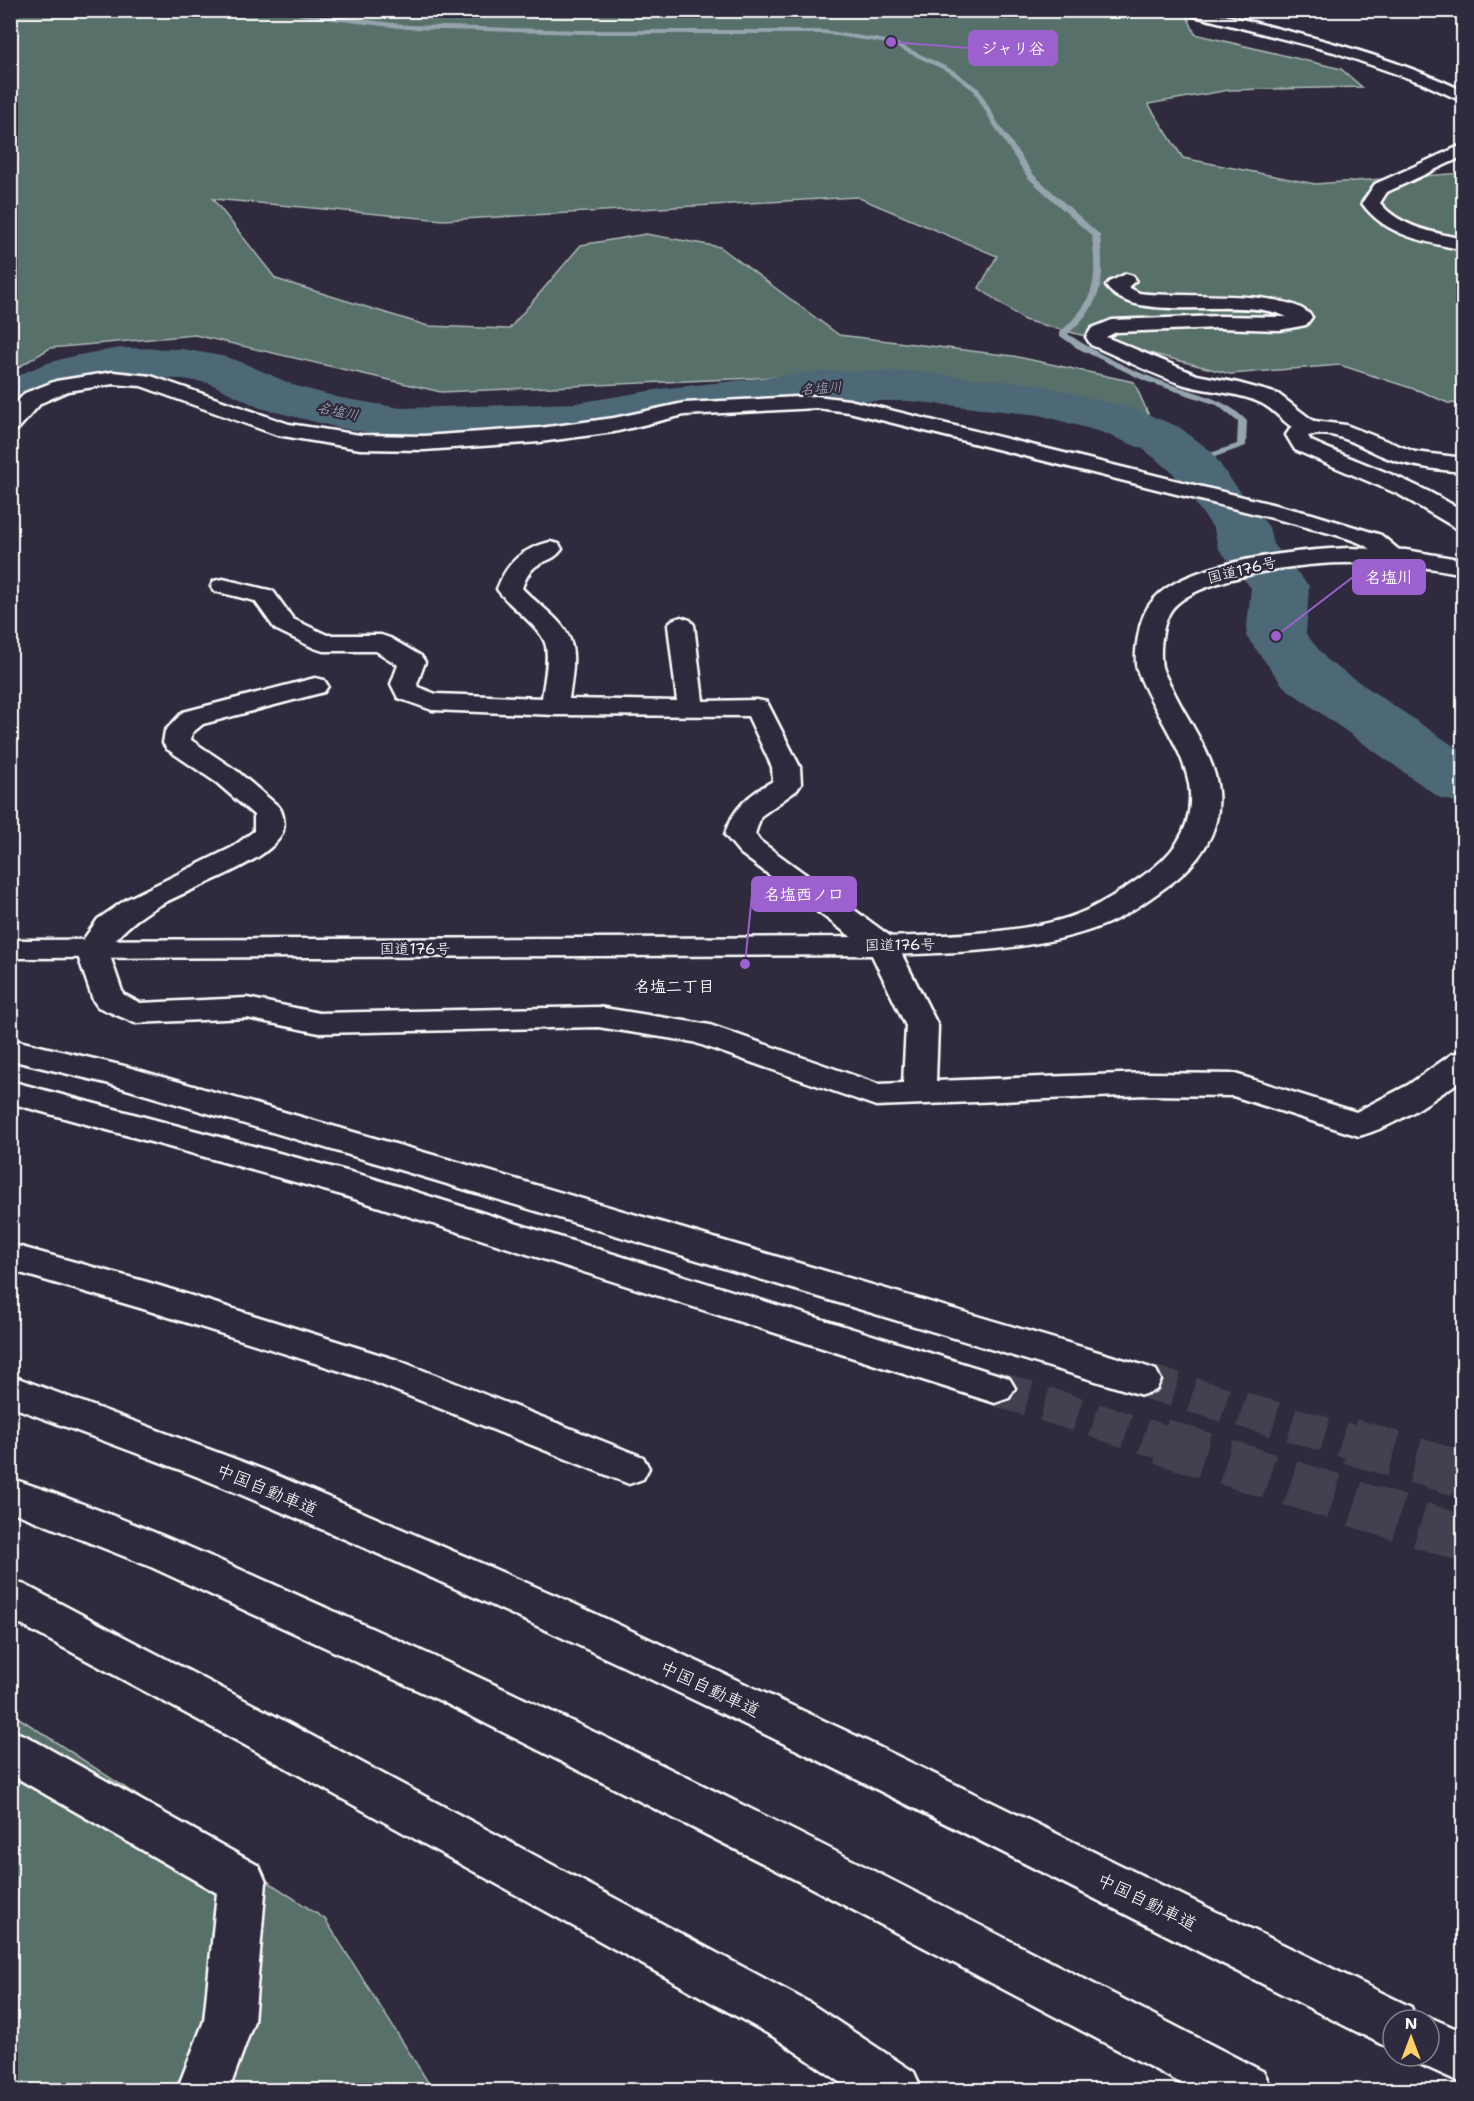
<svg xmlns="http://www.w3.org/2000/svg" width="1474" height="2101" viewBox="0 0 1474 2101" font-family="'Shantell Sans','Klee One',sans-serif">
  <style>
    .green { fill: #596f6a; stroke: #acb7b4; stroke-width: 1.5 }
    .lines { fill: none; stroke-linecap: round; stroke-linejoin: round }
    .stream { fill: #95a4ad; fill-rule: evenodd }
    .river { fill: #4e6777; fill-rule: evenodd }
    .highway-tunnel-far1 { stroke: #443f50; stroke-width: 35; stroke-dasharray: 35 17; stroke-linecap: butt }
    .highway-tunnel { stroke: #443f50; stroke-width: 46; stroke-dasharray: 46 22; stroke-linecap: butt }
    .street-casing { stroke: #fff; stroke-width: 5 }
    .secondary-casing { stroke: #fff; stroke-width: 5 }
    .highway-casing { stroke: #fff; stroke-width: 5 }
    .street { fill: #2f2a3d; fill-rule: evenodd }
    .secondary { fill: #2f2a3d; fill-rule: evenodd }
    .highway { fill: #2f2a3d; fill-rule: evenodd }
    .labels { text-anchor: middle; stroke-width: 4.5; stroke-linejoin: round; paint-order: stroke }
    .far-water-label { font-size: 14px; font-style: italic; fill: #afbbc2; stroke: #2f2a3d }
    .street-label { font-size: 15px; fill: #fff; stroke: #2f2a3d }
    .neighbourhood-label { font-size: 16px; font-weight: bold; fill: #fff; stroke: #2f2a3d }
    .near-street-label { font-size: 18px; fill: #fff; stroke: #2f2a3d }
    .leader { fill: none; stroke: #9c61cf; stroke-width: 2 }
    .callout-dot { fill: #9c61cf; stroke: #2f2a3d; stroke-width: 2 }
    .callout { fill: #9c61cf; stroke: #9c61cf; stroke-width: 2 }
    .callout-label { font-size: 16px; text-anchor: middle; font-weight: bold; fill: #fff }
  </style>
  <rect width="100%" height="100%" fill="#2f2a3d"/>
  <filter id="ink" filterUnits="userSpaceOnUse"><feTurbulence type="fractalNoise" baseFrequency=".0167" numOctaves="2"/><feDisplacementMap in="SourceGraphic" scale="12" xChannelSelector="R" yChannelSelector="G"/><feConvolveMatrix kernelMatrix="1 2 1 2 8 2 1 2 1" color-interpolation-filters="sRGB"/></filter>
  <g filter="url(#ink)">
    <g class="green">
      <polygon points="11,11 1185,11 1195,34 1341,69 1362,87 1229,90 1148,104 1183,158 1315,184 1463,173 1463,404 1448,403 1420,391 1340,365 1230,374 1024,320 979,288 997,256 857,197 443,220 213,199 276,279 428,326 509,329 581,245 646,234 720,247 839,335 1013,356 1134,382 1150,418 1012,390 869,373 441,392 195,335 50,348 11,372"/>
      <polygon points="10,1712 325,1919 433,2090 11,2090"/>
    </g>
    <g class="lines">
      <path class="stream" d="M291,10l117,15 177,5h239l69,11 60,29 26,19 19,34 36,52 66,60c5,46 4,66 -32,99 25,17 55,32 83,43 33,14 71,17 96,44l-1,25 -51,18h-6v-4l48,-16 1,-22 -21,-17 -72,-24 -68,-33 -17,-12v-4c36,-32 37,-50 32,-96l-64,-58 -36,-55 -18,-32 -25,-19 -60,-28 -65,-10h-239l-177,-5 -108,-13z"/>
      <path class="river" d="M121,348l61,1 40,7 17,5 57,25 45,12 60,10 175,-5 91,-15 159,-17h83l133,14 95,25 42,17 32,24 20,29 38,47 4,17 36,42 -3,48 22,27 136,92v51l-24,-6 -156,-111 -38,-51 5,-48 -33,-40 -4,-19 -42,-57 -29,-23 -42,-17 -62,-17 -130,-14h-83l-159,17 -91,15 -175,5 -62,-10 -79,-20 -51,-25 -27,-4 -61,-1 -36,5 -26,11 -31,21 -18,4v-38c34,-22 72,-27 111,-33z"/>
      <g class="highway-tunnel-far1">
        <polyline points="1142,1380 1355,1443"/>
        <polyline points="995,1388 1166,1443"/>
      </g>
      <g class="highway-tunnel">
        <polyline points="1161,1441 1464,1539"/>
        <polyline points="1350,1441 1464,1475"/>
      </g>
      <defs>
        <g id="street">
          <path d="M1126,274l7,2 3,4 -8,7 11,6c36,6 152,-6 173,24l-6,8 -26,5 -60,-2 -104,4 -10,5 91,38 41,8 40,11 38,29 3,5 -3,5c-23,5 -36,-21 -55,-30 -24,-11 -51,-11 -76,-18 -32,-10 -63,-27 -94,-40l-5,-8 6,-9 20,-8 108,-4 67,1c-46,-23 -152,10 -181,-31l3,-4z"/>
          <path d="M113,372l38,4 138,48 71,11 64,1 116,-8 74,-10 70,-15 132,-7 33,4 463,114 69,21 24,20 -3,5c-18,5 -23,-8 -38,-15 -20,-10 -46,-14 -68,-21l-447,-112 -33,-4 -132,7 -70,17 -74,10 -116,8 -64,-1 -83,-14 -136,-49 -28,-2 -45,7 -27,12 -23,26 -8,1v-20l15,-17 31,-12z"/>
          <path d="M550,542l9,2 3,5c-13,19 -28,5 -40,39 15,17 43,32 49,55 5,17 0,39 -2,56l108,2 -9,-76 4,-5 9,-3 9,3 4,5 9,76 54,-1 10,2 33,65 1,17 -4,6 -36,26 -6,18 5,7 134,98 44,87 -2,55 211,-8 88,1 121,38 52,-27 44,-31 12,-3v27c-32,23 -68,48 -105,58l-126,-40 -86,-1 -271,11 -183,-64 -95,-15 -279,6 -72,-15 -112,5 -37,-16 -5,-7 -17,-50 22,-31 29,-20 104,-51 23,-17v-16l-37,-32 -50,-34 -4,-6 2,-12 18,-19 132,-34 9,2 4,6 -4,6 -121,32 -11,9 -1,7 46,31 42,36c5,7 7,22 1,30 -20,30 -100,54 -132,75 -17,11 -29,22 -40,38l15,44 17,9 107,-5 72,15 279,-6 112,18 168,59 25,-1 3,-57 -36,-75 -130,-98 -15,-18c7,-27 25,-41 48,-54l-1,-14 -24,-51 -193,-1 -123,-5 -34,-12 -7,-14 7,-19 -22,-14h-53l-9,-3 -39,-19 -20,-28 -41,-10 -3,-5 3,-5 9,-2 50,12 20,28 34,16h54l9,3 31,18 4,6 -8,22 1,3 18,7 106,4c2,-16 7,-35 4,-52 -3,-18 -38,-40 -49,-57 10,-27 25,-40 53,-47z"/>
          <polygon points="10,1730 26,1736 259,1866 266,1882 254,2021 229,2090 177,2090 204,2021 217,1893 10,1774"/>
        </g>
        <g id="secondary">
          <path d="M1181,10c34,0 66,11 99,19 63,16 125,34 184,62v11l-42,-19 -88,-31 -151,-39z"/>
          <path d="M1464,144v12l-77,36 -7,11c20,24 54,30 84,36v11c-38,-8 -79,-14 -102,-47l13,-19z"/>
          <path d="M1314,421l32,4 69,27 49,6v14c-24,-2 -48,-5 -71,-12 -28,-9 -54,-32 -85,-24l3,5c51,23 106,40 153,71v18l-8,-2 -58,-34 -103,-44 -9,-15 6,-9z"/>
        </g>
        <g id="highway">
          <path d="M1348,548l58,2 58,10v14c-79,-16 -158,-16 -236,6 -18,6 -43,13 -56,29 -10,13 -13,42 -10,58 2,7 6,14 10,21 15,33 43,67 46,104 4,40 -20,73 -52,95 -19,14 -40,29 -62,38 -64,26 -152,28 -221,30l-873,3v-18l873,-3c58,-2 149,-2 202,-26 19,-9 38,-21 55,-33 31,-21 52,-46 50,-85 -2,-40 -38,-83 -52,-121 -4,-10 -2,-24 0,-35 2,-14 6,-27 16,-38 34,-38 144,-49 194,-51z"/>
          <polygon points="10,1039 124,1066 461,1163 1142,1365 1156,1370 1161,1380 1156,1390 1142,1395 437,1181 106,1083 10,1060"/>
          <polygon points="10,1081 365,1176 1009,1378 1015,1388 1009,1398 995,1403 342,1195 10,1103"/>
          <polygon points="10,1244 147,1282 397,1360 643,1457 649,1468 643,1479 629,1484 369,1380 140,1308 10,1270"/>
          <path d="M10,1375l257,96 290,125 287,134 567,277 5,13h-23v29l-18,-8c-375,-190 -750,-385 -1138,-548 -75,-32 -151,-58 -227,-87z"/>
          <path d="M10,1478c124,41 242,97 361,150 303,136 598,292 893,444l8,18h-78l-390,-206 -363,-183 -290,-134 -141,-56z"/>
          <polygon points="10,1580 25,1585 273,1715 810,2003 914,2072 922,2090 852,2090 774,2037 241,1743 10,1619"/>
          <polygon points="1429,2017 1464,2032 1464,2084 1411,2060 1410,2056 1429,2056 1429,2020 1422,2020"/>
        </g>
      </defs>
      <use href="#street" class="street-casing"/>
      <use href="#secondary" class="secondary-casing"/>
      <use href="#highway" class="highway-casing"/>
      <use href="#street" class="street"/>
      <use href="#secondary" class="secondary"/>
      <use href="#highway" class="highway"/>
    </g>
  </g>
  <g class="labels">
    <g class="far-water-label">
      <text transform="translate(821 388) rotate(-4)" y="5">名塩川</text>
      <text transform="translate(338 411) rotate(12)" y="5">名塩川</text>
    </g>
    <g class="street-label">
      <text transform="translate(1242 570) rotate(-14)" y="5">国道176号</text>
      <text transform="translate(900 945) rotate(-1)" y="5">国道176号</text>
      <text x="415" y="954">国道176号</text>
    </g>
    <g class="neighbourhood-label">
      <text x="674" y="992">名塩二丁目</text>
    </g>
    <g class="near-street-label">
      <text transform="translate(267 1490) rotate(23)" y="6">中国自動車道</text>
      <text transform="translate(710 1689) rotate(25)" y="6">中国自動車道</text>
      <text transform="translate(1147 1902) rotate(26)" y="6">中国自動車道</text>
    </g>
  </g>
  <path class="leader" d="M891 42L969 48M1276 636L1353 577M745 964L752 894"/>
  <g class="callout-dot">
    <circle cx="891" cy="42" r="6"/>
    <circle cx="1276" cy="636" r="6"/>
    <circle cx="745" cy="964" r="6"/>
  </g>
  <g class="callout">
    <rect x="969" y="31" width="88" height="34" rx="6"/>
    <rect x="1353" y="560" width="72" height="34" rx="6"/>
    <rect x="752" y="877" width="104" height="34" rx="6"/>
  </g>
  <g class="callout-label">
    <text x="1013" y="54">ジャリ谷</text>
    <text x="1389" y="583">名塩川</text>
    <text x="804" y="900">名塩西ノ口</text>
  </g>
  <rect width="1474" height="2101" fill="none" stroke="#2f2a3d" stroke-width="36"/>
  <rect x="18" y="18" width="1438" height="2065" fill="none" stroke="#fff" stroke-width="2" filter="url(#ink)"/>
  <g transform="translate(1411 2038)"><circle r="28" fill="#2f2a3d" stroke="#827f8b" stroke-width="1.5"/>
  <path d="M0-4.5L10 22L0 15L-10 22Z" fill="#ffd166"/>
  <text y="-9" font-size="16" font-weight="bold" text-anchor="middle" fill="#ffffff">N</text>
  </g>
</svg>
